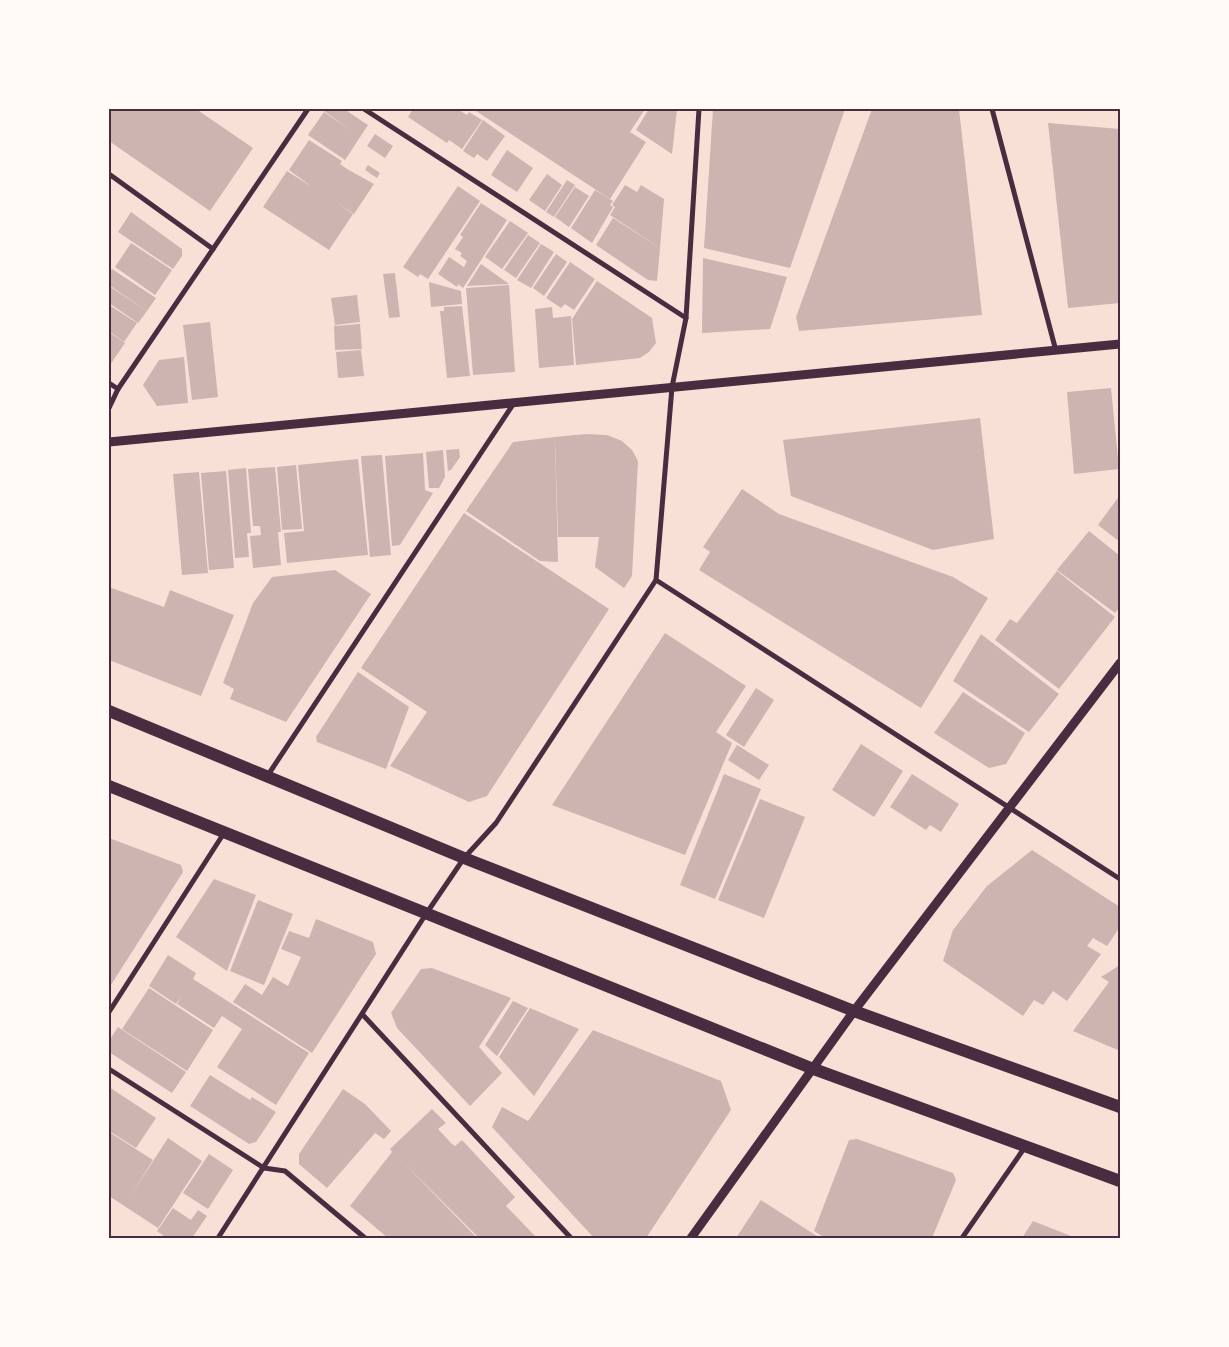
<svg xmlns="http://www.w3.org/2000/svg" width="1229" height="1347" viewBox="0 0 1229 1347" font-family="Poppins,sans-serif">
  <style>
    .building { fill: #ccb4b1 }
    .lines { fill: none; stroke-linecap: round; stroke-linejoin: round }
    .minor { stroke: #4a2c40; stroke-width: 5 }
    .tertiary { stroke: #4a2c40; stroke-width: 9 }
    .primary { stroke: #4a2c40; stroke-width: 12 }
    .neatline { fill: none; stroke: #4a2c40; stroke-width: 2 }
  </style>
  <rect width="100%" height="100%" fill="#f7e1d7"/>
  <g class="building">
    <polygon points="109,109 196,109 253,148 210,211 109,141"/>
    <polygon points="326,109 344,109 368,125 345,160 308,135 324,112 351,130 324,111"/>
    <polygon points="413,109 457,109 467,115 469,112 482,120 462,149 449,140 447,143 408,117"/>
    <polygon points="473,109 645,109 630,132 646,142 610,199"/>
    <polygon points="649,109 677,109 672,154 636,130"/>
    <polygon points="713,109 845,109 790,268 704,248"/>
    <polygon points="872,109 959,109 982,315 799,331 796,317"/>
    <polygon points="483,120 505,136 487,161 477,154 474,158 463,151"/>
    <polygon points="1048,123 1120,129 1120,303 1068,308"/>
    <polygon points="375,134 393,146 385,158 367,146"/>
    <polygon points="309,140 342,161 340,164 347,169 374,184 354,214 336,202 353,214 329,250 263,207 287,171 312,187 289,170"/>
    <polygon points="507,150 533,168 517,192 491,175"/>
    <polygon points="368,165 380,173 377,178 365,170"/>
    <polygon points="547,174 562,185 545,211 529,200"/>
    <polygon points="567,180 575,185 554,217 546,212"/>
    <polygon points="625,185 637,192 641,185 664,199 660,248 610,215 615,207 612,205"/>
    <polygon points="458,186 480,201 428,279 420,274 418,277 403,267"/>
    <polygon points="575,187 589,196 569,227 555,217"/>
    <polygon points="595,190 613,201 610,205 613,207 592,243 571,228"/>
    <polygon points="481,203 507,220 463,288 458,284 457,287 438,274 449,257 464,267 467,261 460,256 462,253 455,249 463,237 460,235"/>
    <polygon points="131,212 182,249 182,256 173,269 118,232"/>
    <polygon points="613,218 660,248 657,281 648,280 596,245"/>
    <polygon points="510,221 528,233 502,269 485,257"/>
    <polygon points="528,235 540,243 516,278 504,270"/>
    <polygon points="131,243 172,270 155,295 115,267"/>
    <polygon points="541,244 554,252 531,288 517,280"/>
    <polygon points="556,254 567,262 544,296 533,288"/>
    <polygon points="703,258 787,277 770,329 702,333"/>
    <polygon points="570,262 595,279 574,310 565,304 561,308 546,298"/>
    <polygon points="481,264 509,284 467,286"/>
    <polygon points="112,269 156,298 147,311 109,285 109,274"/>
    <polygon points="395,273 400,317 389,318 383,274"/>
    <polygon points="597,281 652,318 656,343 649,352 640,358 576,365 572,319"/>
    <polygon points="429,282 461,291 462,304 431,307"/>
    <polygon points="509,285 515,372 473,375 466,288"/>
    <polygon points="109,286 147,311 138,323 109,303"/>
    <polygon points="357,295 360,322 335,325 331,298"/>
    <polygon points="109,305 137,323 124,342 109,331"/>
    <polygon points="462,306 470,376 447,378 440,311 444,311 444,307"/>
    <polygon points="552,307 553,318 571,316 574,365 539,368 535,309"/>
    <polygon points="210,322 218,397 192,400 183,325"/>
    <polygon points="360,324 362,349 335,350 334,326"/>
    <polygon points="109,332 125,343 110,365 109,364"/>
    <polygon points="361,350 364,376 338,378 336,352"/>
    <polygon points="184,357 188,403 157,406 143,385 159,360"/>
    <polygon points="1111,388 1119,469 1074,474 1067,392"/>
    <polygon points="980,418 994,539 933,550 791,496 783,440"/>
    <polygon points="586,434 607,435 622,441 632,450 638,461 632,576 624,588 595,567 599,537 558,537 555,437"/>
    <polygon points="555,437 558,562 540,561 466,511 513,442"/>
    <polygon points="459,449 460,457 451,470 448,471 446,450"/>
    <polygon points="443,450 445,477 439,488 429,488 426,452"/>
    <polygon points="423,453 425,490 433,493 400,545 392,546 385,456"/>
    <polygon points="382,455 391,555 370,557 361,456"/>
    <polygon points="358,459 368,555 287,563 284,533 304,531 298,465"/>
    <polygon points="296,465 302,529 282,530 277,467"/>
    <polygon points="275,467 281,532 278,532 281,565 253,568 250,536 261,535 260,526 253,526 248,469"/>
    <polygon points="246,468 251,533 247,533 249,557 235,558 228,470"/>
    <polygon points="226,471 234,568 209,570 201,473"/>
    <polygon points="199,472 208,573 182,575 173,474"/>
    <polygon points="742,489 779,514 953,577 988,598 921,708 699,570 710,552 703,547"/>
    <polygon points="1120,495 1120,542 1098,525"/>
    <polygon points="464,513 609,609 487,796 469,802 390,766 427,712 361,668"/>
    <polygon points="1089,531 1120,556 1120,607 1115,613 1057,570"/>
    <polygon points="335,570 371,594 286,722 230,699 234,689 223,683 253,603 272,577"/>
    <polygon points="1057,571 1115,617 1059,689 995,640 1010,619 1017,623"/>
    <polygon points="109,587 164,607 170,590 234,615 201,696 109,660"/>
    <polygon points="665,633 746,686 716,732 732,743 685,855 552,805"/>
    <polygon points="981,634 1059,694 1029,732 953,681"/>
    <polygon points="358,672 409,707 386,769 317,742 316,737"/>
    <polygon points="756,688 774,700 744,747 726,735"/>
    <polygon points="963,692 1025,733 1006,764 989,768 934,733"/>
    <polygon points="861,744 903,771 874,817 832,790"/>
    <polygon points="737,745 769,765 759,780 728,760"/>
    <polygon points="724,774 761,789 715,899 680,885"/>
    <polygon points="912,774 959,804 941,832 930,825 926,830 890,807"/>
    <polygon points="760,799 805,817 764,918 718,900"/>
    <polygon points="109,838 181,865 183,872 109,988"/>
    <polygon points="1032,850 1120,907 1120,927 1107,946 1093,938 1087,946 1101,954 1067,1001 1053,991 1043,1005 1034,1000 1023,1016 943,961 953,930 987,886"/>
    <polygon points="214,879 256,895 227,971 176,937"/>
    <polygon points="258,900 293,914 264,985 230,971"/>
    <polygon points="316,919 373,942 376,954 312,1053 233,1002 245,984 262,995 273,977 288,986 301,957 281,949 289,931 309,938"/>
    <polygon points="168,955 196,973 193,979 309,1053 276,1105 217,1067 242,1029 222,1016 214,1028 177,1004 182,995 176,1004 149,986"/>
    <polygon points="1120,965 1120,1051 1073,1031 1109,982 1101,977"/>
    <polygon points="432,968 511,998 479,1047 502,1073 470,1106 397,1028 391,1013 421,969"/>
    <polygon points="149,988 213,1030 187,1071 122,1029"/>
    <polygon points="513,1001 528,1008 497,1056 485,1045"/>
    <polygon points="530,1008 579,1029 534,1096 499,1057"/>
    <polygon points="118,1027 186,1072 172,1093 109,1052 109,1041"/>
    <polygon points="593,1030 721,1081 731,1110 646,1238 594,1238 492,1127 502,1107 528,1121"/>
    <polygon points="210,1075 250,1100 252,1097 276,1112 256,1142 249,1144 190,1106"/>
    <polygon points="109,1087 156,1118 136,1148 109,1131"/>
    <polygon points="343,1089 365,1104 391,1131 384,1139 375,1133 327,1188 299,1164 299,1154"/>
    <polygon points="432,1109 446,1123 438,1129 452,1144 455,1146 462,1140 515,1197 506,1206 535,1236 532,1238 479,1238 400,1159 477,1238 388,1238 350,1206 392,1152 390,1149"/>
    <polygon points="109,1132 153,1160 130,1197 168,1138 202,1161 158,1228 109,1196"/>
    <polygon points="857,1139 953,1173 956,1180 932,1238 825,1238 814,1231 849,1140"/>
    <polygon points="209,1154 233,1170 208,1209 183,1193"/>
    <polygon points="761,1200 820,1238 736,1238"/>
    <polygon points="173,1208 191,1220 198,1210 207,1216 192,1238 167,1238 157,1231"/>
    <polygon points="1033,1221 1076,1238 1022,1238"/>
  </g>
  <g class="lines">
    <g class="minor">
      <polyline points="364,109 686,318"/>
      <polyline points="992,109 1056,351"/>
      <polyline points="109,174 213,249"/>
      <polyline points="109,383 118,389"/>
      <polyline points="109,408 118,389 308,109"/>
      <polyline points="656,580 1120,879"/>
      <polyline points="268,775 514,403"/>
      <polyline points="109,1012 224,833"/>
      <polyline points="363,1015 571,1238"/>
      <polyline points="109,1069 264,1168 285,1171 365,1238"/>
      <polyline points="218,1238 426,914 464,858 496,823 656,580 672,387 686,318 699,109"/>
      <polyline points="962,1238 1025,1147"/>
    </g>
    <g class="tertiary">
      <polyline points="109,442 1120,344"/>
      <polyline points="691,1238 854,1011 1120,663"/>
    </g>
    <g class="primary">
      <polyline points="109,711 464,858 854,1011 1120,1107"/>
      <polyline points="109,786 811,1068 1120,1181"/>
    </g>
  </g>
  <rect width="1229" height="1347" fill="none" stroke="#fffaf5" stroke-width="220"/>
  <rect x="110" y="110" width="1009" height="1127" class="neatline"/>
</svg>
